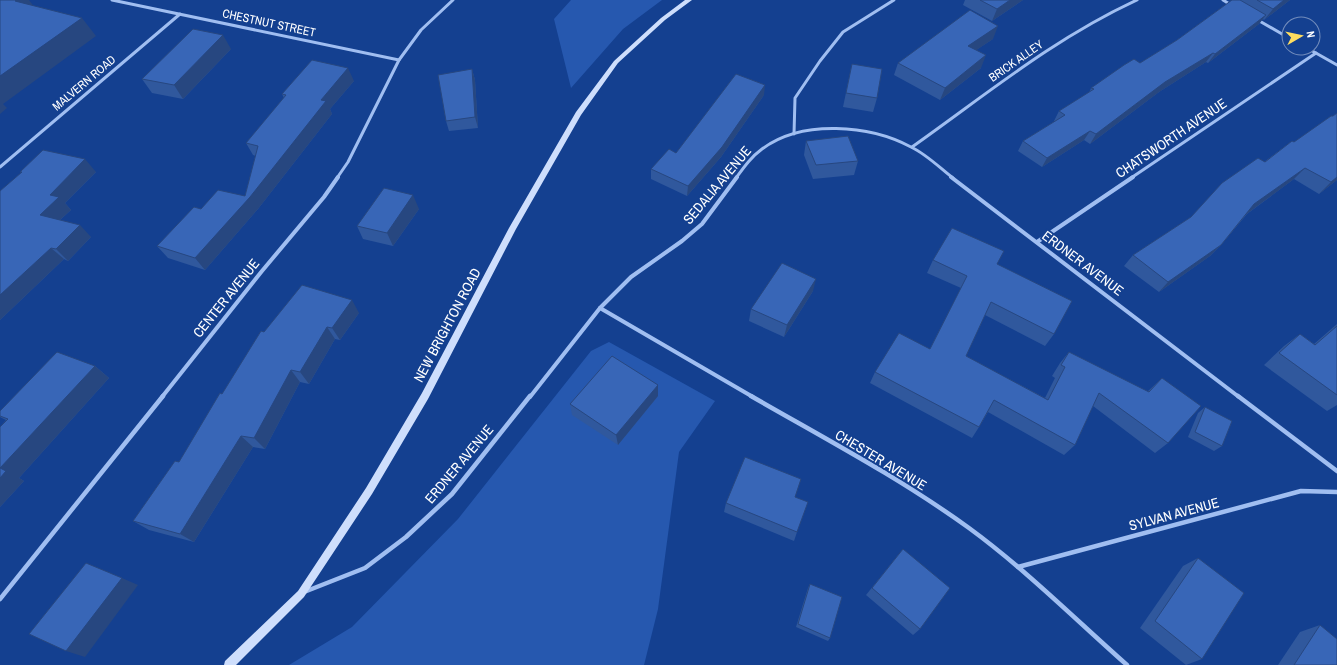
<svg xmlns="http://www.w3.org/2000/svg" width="1337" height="665" viewBox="0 0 1337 665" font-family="'Archivo Narrow',sans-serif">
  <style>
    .green { fill: #2658af }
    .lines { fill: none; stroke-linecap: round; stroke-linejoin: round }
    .street-far2 { stroke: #a0bef1; stroke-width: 3 }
    .street-far1 { stroke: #a0bef1; stroke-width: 4 }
    .street { stroke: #a0bef1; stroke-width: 4.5 }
    .secondary { fill: #cedefc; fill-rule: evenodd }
    .wall { fill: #30589d }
    .shaded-wall { fill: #274780 }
    .building { fill: #3866b7; stroke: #274780 }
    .labels { text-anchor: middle; stroke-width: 3.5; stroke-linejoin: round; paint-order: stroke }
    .far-street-label { font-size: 12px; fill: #fff; stroke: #144090 }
    .street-label { font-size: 14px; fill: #fff; stroke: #144090 }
  </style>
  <rect width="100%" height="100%" fill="#144090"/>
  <g class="green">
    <polygon points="571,0 662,0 623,29 571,88 554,19"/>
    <polygon points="609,342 715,401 679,452 658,609 644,665 289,665 352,627 458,519 591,351"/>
  </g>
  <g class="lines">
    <g class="street-far2">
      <polyline points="112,0 399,60"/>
      <polyline points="1223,0 1231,5"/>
      <polyline points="1256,19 1289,38"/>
      <polyline points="1307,48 1337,65"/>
      <polyline points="794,134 795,98 820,61 843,32 894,0"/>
      <path d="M912,147c75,-53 141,-108 225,-147"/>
      <polyline points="0,167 180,14"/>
      <polyline points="337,178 348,162 399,60 421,30 453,0"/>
      <path d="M736,178c8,-11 15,-21 26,-29 40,-30 108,-24 149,-2 15,7 29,21 42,31"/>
      <polyline points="1131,178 1316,53"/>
    </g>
    <g class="street-far1">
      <polyline points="951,177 1239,397"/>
      <polyline points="1037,242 1133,177"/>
      <polyline points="600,308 753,397"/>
      <polyline points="162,397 262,271 324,197 338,177"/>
      <polyline points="530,397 600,308 631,277 682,241 702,224 737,177"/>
    </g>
    <g class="street">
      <path d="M751,396c73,42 149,82 218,132 56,41 106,91 158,137"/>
      <polyline points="1238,396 1337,471"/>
      <polyline points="1018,567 1301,491 1337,492"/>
      <polyline points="304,592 365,568 406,537 452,494 530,396"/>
      <polyline points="0,599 163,396"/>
    </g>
    <polygon class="secondary" points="685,0 692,0 665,20 618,63 581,115 516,229 428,399 372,494 304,597 236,665 224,665 225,661 298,591 366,488 422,393 509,228 576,112 614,61 661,18"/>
  </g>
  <g class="wall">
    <polygon points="965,0 1023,0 992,21 963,5"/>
    <polygon points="1232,0 1290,0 1264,20 1263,19 1259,24 1208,63 1206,62 1159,92 1090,144 1084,140 1042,167 1018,151 1023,141 1055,121 1054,121 1059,111 1089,93 1091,88 1140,63 1177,40"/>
    <polygon points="993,39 976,50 981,68 940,100 894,75 898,63"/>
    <polygon points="231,49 183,99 152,93 142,79"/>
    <polygon points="852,64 877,98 873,112 843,107"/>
    <polygon points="472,69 475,80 478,128 449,131 446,121"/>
    <polygon points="354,81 330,109 332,114 258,209 205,270 168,258 157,246 201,209 245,196 256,156 253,155 246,143 284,98 282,94"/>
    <polygon points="764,95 721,157 687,196 651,179 651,169"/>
    <polygon points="806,141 858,161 854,175 813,179 804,155"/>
    <polygon points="1292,141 1337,180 1319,194 1294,179 1247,214 1221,245 1210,256 1159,292 1124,266 1133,255 1191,217"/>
    <polygon points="20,172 96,172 65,203 71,210 60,220 91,237 68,261 64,259 0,320 0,191 21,173"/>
    <polygon points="419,209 393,246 363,239 357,226"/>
    <polygon points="933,260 997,264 1054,334 1045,346 985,315 966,356 1045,398 1055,378 1052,376 1060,363 1069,352 1147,392 1162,378 1168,443 1155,453 1093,406 1075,445 1064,455 988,412 979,427 972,438 870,383 875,372 930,349 961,288 927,273"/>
    <polygon points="813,291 784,337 749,321 751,309"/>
    <polygon points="359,313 340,340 335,339 309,384 300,382 265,449 253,447 194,542 149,530 133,521 179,462 222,394 264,332"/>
    <polygon points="1337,324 1337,405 1327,411 1264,365 1284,346 1300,334 1314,344"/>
    <polygon points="95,366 109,378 19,478 24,481 0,507 0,427 6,420 0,417 0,411"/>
    <polygon points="658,396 618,445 572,415 570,404"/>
    <polygon points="1205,407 1222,446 1214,451 1188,437 1198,413"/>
    <polygon points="795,497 797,532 794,541 724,512 726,503"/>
    <polygon points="903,549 920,629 913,635 866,595"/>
    <polygon points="1198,558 1202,659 1186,665 1140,628 1183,566"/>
    <polygon points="810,584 830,638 828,641 796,627 808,588"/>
    <polygon points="1320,625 1337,665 1278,665 1300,632"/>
  </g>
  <g class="shaded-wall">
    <polygon points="16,0 29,0 38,12 15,1"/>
    <polygon points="1010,0 1023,0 992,21 997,9"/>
    <polygon points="1284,0 1290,0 1264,20 1273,9"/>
    <polygon points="1266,15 1259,24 1208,63 1215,54"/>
    <polygon points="82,18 96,36 3,104 7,108 0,114 0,76"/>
    <polygon points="998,26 993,39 963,59 968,46"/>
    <polygon points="223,35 231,49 183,99 174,85"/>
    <polygon points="1213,53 1206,62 1159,92 1090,144 1096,134 1165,82"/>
    <polygon points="986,55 981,68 940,100 945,88"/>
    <polygon points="348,68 354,81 330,109 332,114 258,209 205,270 195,258 323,104 321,100"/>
    <polygon points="472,69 475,80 478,128 475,117"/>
    <polygon points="765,85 764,95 721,157 687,196 688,186"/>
    <polygon points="1090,131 1084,140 1042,167 1047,158"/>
    <polygon points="85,159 96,172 65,203 71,210 52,227 40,215 50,195"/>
    <polygon points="1305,168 1294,179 1244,216 1254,204"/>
    <polygon points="1337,177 1337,180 1319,194 1331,182"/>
    <polygon points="413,195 419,209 393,246 387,233"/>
    <polygon points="80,225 91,237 68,261 56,249"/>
    <polygon points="1221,245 1210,256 1159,292 1168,282"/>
    <polygon points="51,248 64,259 0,320 0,295"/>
    <polygon points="816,279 813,291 784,337 787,325"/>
    <polygon points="352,300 359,313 340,340 332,328"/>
    <polygon points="327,327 335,339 309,384 300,372"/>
    <polygon points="95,366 109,378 19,478 24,481 0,507 0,468"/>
    <polygon points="291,370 300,382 265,449 254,438"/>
    <polygon points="658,385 658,396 618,445 616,435"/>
    <polygon points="241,436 253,447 194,542 180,534"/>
    <polygon points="122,578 138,585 85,657 66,651"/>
  </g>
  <g class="building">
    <polygon points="0,0 16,0 15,1 82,18 0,76"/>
    <polygon points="980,0 1010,0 997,9"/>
    <polygon points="1232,0 1240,0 1266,15 1215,54 1213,53 1165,82 1096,134 1090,131 1047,158 1023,141 1065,115 1059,111 1094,89 1091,88 1124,65 1134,59 1140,63 1177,40"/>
    <polygon points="1257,0 1284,0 1273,9"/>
    <polygon points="970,10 998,26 968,46 986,55 945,88 898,63"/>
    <polygon points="193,29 223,35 174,85 142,79"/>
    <polygon points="312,60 348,68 321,100 326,101 250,197 195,258 157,246 194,207 201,209 218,190 245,196 258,146 246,143 286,95 282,94"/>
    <polygon points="852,64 882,69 877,98 846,93"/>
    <polygon points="472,69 475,117 446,121 438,75"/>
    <polygon points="736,74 765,85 722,147 688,186 651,169 669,149 676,153"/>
    <polygon points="1337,113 1337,177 1331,182 1305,168 1254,204 1221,245 1168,282 1133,255 1191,217 1222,183 1258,158 1265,162 1292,141 1294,142 1331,116 1333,116"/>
    <polygon points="848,136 858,161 816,165 806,141"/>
    <polygon points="43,150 85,159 50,195 59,197 40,215 80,225 56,249 51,248 0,295 0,191 22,172 20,172"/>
    <polygon points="384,188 413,195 387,233 357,226"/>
    <polygon points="952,228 1004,251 997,264 1072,301 1054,334 991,302 966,356 1048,400 1065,367 1061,365 1069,352 1149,392 1162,378 1201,406 1168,443 1099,393 1075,445 994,400 979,427 875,372 899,333 930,349 967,276 933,260"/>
    <polygon points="782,263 816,279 787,325 751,309"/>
    <polygon points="302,285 352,300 332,328 327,327 300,372 291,370 254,438 241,436 180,534 133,521 175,461 179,462 220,393 222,394 261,331 264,332"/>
    <polygon points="1337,326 1337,395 1279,353 1300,334 1315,345"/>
    <polygon points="57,352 95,366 0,468 6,471 0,478 0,427 8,419 0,416 0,411"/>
    <polygon points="612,356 658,385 616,435 570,404"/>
    <polygon points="1205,407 1232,421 1222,446 1195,432"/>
    <polygon points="745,457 801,479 795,497 808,502 797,532 726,503"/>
    <polygon points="903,549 950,588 920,629 872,588"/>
    <polygon points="1198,558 1244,593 1202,659 1155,621"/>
    <polygon points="86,563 122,578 66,651 29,634"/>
    <polygon points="810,584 842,597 830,638 798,624"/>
    <polygon points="1320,625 1337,639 1337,665 1294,665"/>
  </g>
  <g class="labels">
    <g class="far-street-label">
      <text transform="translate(269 23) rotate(12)" y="4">CHESTNUT STREET</text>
      <text transform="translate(1016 61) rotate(-35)" y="4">BRICK ALLEY</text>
      <text transform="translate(84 83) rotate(-40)" y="4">MALVERN ROAD</text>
    </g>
    <g class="street-label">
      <text transform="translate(1171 138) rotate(-34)" y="5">CHATSWORTH AVENUE</text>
      <text transform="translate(717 185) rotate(-50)" y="5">SEDALIA AVENUE</text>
      <text transform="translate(1083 263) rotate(37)" y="5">ERDNER AVENUE</text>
      <text transform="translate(226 298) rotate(-51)" y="5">CENTER AVENUE</text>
      <text transform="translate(447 325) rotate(-62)" y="5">NEW BRIGHTON ROAD</text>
      <text transform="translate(881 460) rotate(31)" y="5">CHESTER AVENUE</text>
      <text transform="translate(459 464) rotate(-50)" y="5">ERDNER AVENUE</text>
      <text transform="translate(1174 514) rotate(-15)" y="5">SYLVAN AVENUE</text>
    </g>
  </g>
  <g transform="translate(1301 36) rotate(81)"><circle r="19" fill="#144090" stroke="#728cbc"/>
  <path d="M0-3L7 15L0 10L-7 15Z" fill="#ffde60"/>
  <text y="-6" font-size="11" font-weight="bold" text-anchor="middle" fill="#ffffff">N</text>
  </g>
</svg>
